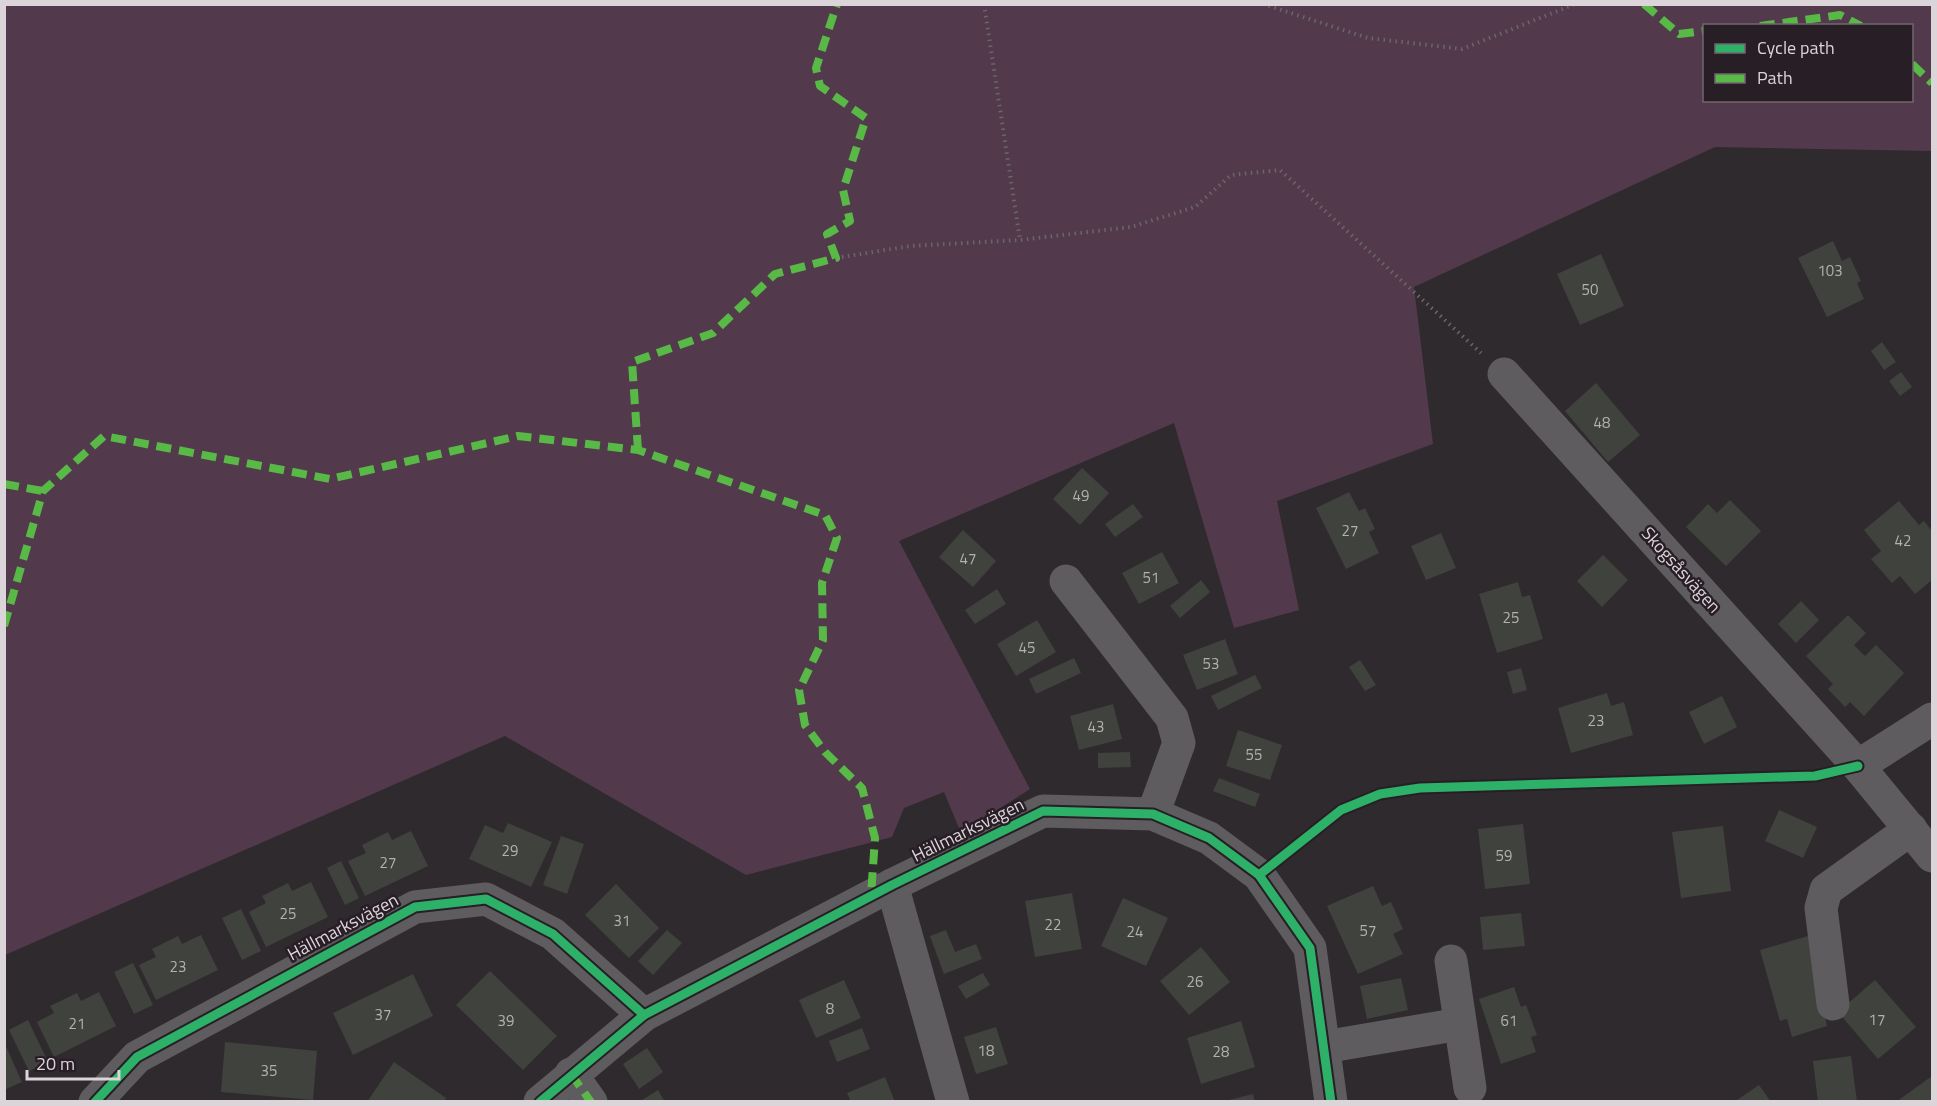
<svg xmlns="http://www.w3.org/2000/svg" width="1937" height="1106" viewBox="0 0 1937 1106" font-family="'Titillium Web',sans-serif">
  <style>
    .green { fill: #523a4c; fill-rule: evenodd }
    .building { fill: #40423d }
    .lines { fill: none; stroke-linecap: round; stroke-linejoin: round }
    .path { stroke: #6a6669; stroke-width: 4; stroke-dasharray: 1.5 4.5; stroke-linecap: butt }
    .minor { stroke: #5e5c5e; stroke-width: 33 }
    .quiet { stroke: #58b947; stroke-width: 8; stroke-dasharray: 15 8; stroke-linecap: butt }
    .cycleway-casing { stroke: #281e25; stroke-width: 13 }
    .cycleway { stroke: #2db169; stroke-width: 9 }
    .labels { text-anchor: middle; stroke-width: 5; stroke-linejoin: round; paint-order: stroke }
    .number-label { font-size: 15px; fill: #b4b0b2 }
    .street-label { font-size: 18px; fill: #dbd4d9; stroke: #281e25 }
  </style>
  <rect width="100%" height="100%" fill="#2f2a2e"/>
  <path class="green" d="M5,5h1927v146l-217,-4 -301,140 19,157 -156,57 22,109 -65,18 -60,-205 -275,118 131,248 -69,44 -17,-41 -40,16 -12,29 -146,38 -241,-139 -500,219zM1704,26h208v74h-208z"/>
  <g class="building">
    <polygon points="1833,241 1842,261 1850,257 1861,281 1857,283 1864,299 1827,317 1798,258"/>
    <polygon points="1601,254 1624,306 1580,325 1557,274"/>
    <polygon points="1882,342 1896,362 1884,370 1871,351"/>
    <polygon points="1901,372 1912,387 1900,396 1889,381"/>
    <polygon points="1596,383 1640,435 1608,462 1565,411"/>
    <polygon points="1082,468 1109,493 1080,525 1053,499"/>
    <polygon points="1349,492 1359,511 1365,508 1375,529 1369,532 1379,553 1346,569 1316,508"/>
    <polygon points="1730,500 1761,531 1726,566 1686,527 1708,504 1717,513"/>
    <polygon points="1899,501 1919,525 1924,521 1932,531 1932,580 1915,594 1900,576 1892,583 1871,559 1881,551 1864,530"/>
    <polygon points="1133,504 1143,517 1115,537 1105,524"/>
    <polygon points="963,530 996,561 973,587 939,557"/>
    <polygon points="1441,533 1456,568 1426,580 1411,546"/>
    <polygon points="1162,552 1179,583 1139,604 1122,573"/>
    <polygon points="1603,555 1628,580 1602,607 1577,581"/>
    <polygon points="1201,580 1210,592 1180,618 1170,606"/>
    <polygon points="1518,582 1522,597 1530,595 1543,639 1497,653 1479,594"/>
    <polygon points="997,589 1006,604 975,624 965,610"/>
    <polygon points="1801,601 1819,620 1796,643 1778,624"/>
    <polygon points="1848,615 1866,633 1854,645 1865,656 1876,645 1904,673 1864,716 1850,702 1845,707 1828,689 1833,684 1806,656"/>
    <polygon points="1037,620 1056,652 1016,676 997,644"/>
    <polygon points="1225,639 1238,674 1197,690 1183,655"/>
    <polygon points="1074,658 1081,673 1036,694 1029,679"/>
    <polygon points="1360,660 1376,685 1365,691 1349,667"/>
    <polygon points="1521,668 1527,690 1513,694 1507,672"/>
    <polygon points="1255,675 1262,688 1218,710 1211,696"/>
    <polygon points="1607,693 1611,706 1624,702 1633,735 1571,753 1558,708"/>
    <polygon points="1722,696 1737,727 1704,744 1689,712"/>
    <polygon points="1113,704 1122,739 1079,750 1070,716"/>
    <polygon points="1238,730 1282,745 1270,780 1226,766"/>
    <polygon points="1130,752 1131,767 1098,768 1098,753"/>
    <polygon points="1219,778 1260,794 1255,807 1213,791"/>
    <polygon points="1779,810 1817,827 1803,858 1765,841"/>
    <polygon points="508,823 552,842 531,887 469,859 485,825 503,833"/>
    <polygon points="1523,824 1530,884 1485,889 1478,829"/>
    <polygon points="1723,826 1731,891 1681,898 1672,832"/>
    <polygon points="411,831 428,866 365,896 348,861 366,853 362,845 388,832 392,840"/>
    <polygon points="561,836 584,844 567,894 543,885"/>
    <polygon points="341,861 359,898 345,905 327,868"/>
    <polygon points="311,882 328,917 266,947 249,912 266,903 262,896 288,883 292,891"/>
    <polygon points="616,884 659,928 629,958 585,915"/>
    <polygon points="1373,886 1382,906 1391,902 1403,929 1393,934 1403,954 1358,974 1327,906"/>
    <polygon points="1072,893 1082,949 1035,957 1025,901"/>
    <polygon points="1123,898 1168,918 1146,966 1101,946"/>
    <polygon points="241,909 261,951 242,960 222,918"/>
    <polygon points="1521,913 1525,946 1483,950 1480,917"/>
    <polygon points="667,930 682,943 653,975 638,961"/>
    <polygon points="946,930 955,952 976,944 982,959 944,974 930,936"/>
    <polygon points="201,935 218,970 156,1000 139,965 156,957 152,949 178,936 182,944"/>
    <polygon points="1808,936 1827,1026 1792,1037 1787,1019 1780,1021 1760,950"/>
    <polygon points="1201,947 1230,982 1189,1015 1160,981"/>
    <polygon points="133,963 153,1005 134,1014 114,972"/>
    <polygon points="490,971 557,1036 523,1070 456,1005"/>
    <polygon points="983,973 990,985 966,999 958,986"/>
    <polygon points="413,974 433,1016 353,1055 333,1013"/>
    <polygon points="1401,978 1408,1010 1367,1019 1360,986"/>
    <polygon points="844,980 861,1018 816,1038 799,1000"/>
    <polygon points="1875,980 1916,1027 1878,1059 1838,1012"/>
    <polygon points="1514,987 1521,1007 1526,1005 1537,1035 1531,1037 1536,1052 1501,1064 1479,999"/>
    <polygon points="99,992 116,1026 54,1057 37,1022 54,1013 50,1006 77,993 81,1001"/>
    <polygon points="28,1020 48,1062 29,1071 9,1030"/>
    <polygon points="1241,1021 1255,1067 1201,1084 1187,1038"/>
    <polygon points="996,1027 1008,1064 976,1074 964,1037"/>
    <polygon points="862,1028 870,1049 837,1062 829,1041"/>
    <polygon points="4,1042 22,1082 4,1090"/>
    <polygon points="225,1042 317,1051 313,1100 221,1092"/>
    <polygon points="647,1048 663,1072 639,1089 623,1064"/>
    <polygon points="1851,1056 1857,1102 1818,1102 1813,1061"/>
    <polygon points="394,1062 446,1098 444,1102 367,1102"/>
    <polygon points="1932,1076 1932,1102 1896,1102"/>
    <polygon points="885,1077 895,1102 851,1102 847,1093"/>
    <polygon points="1759,1085 1771,1102 1734,1102"/>
    <polygon points="658,1090 665,1102 639,1102"/>
    <polygon points="1253,1094 1255,1102 1225,1102 1225,1101"/>
  </g>
  <g class="lines">
    <g class="path">
      <polyline points="984,4 1020,240"/>
      <polyline points="1263,4 1368,38 1462,49 1575,4"/>
      <polyline points="836,258 910,246 1020,240 1131,227 1195,207 1231,175 1280,170 1481,353"/>
    </g>
    <g class="minor">
      <polyline points="1504,374 1858,766 1932,856"/>
      <polyline points="1066,581 1172,718 1179,743 1153,814"/>
      <polyline points="1858,766 1932,719"/>
      <polyline points="892,885 953,1102"/>
      <polyline points="1451,961 1470,1088"/>
      <polyline points="1833,1004 1821,908 1826,890 1911,829"/>
      <polyline points="1324,1047 1460,1024"/>
      <polyline points="571,1074 591,1102"/>
      <polyline points="95,1102 137,1057 415,907 486,899 553,934 644,1015"/>
      <polyline points="540,1102 644,1015 892,885 1043,811 1153,814 1209,838 1259,875 1310,948 1331,1102"/>
    </g>
    <g class="quiet">
      <polyline points="1644,4 1679,34 1704,31"/>
      <polyline points="1760,26 1840,15 1861,26"/>
      <polyline points="1912,64 1932,83"/>
      <polyline points="638,450 632,362 713,333 775,274 836,258 827,234 850,221 843,190 866,118 820,86 816,68 837,4"/>
      <polyline points="4,484 43,491"/>
      <polyline points="4,626 43,491 104,436 330,479 518,436 638,450 825,515 837,538 822,583 823,640 799,690 805,725 825,752 862,788 875,838 871,896"/>
      <polyline points="571,1074 591,1102"/>
    </g>
    <defs>
      <g id="cycleway">
        <polyline points="1259,875 1341,810 1380,794 1420,788 1815,776 1858,766"/>
        <polyline points="95,1102 137,1057 415,907 486,899 553,934 644,1015"/>
        <polyline points="540,1102 644,1015 892,885 1043,811 1153,814 1209,838 1259,875 1310,948 1331,1102"/>
      </g>
    </defs>
    <use href="#cycleway" class="cycleway-casing"/>
    <use href="#cycleway" class="cycleway"/>
  </g>
  <g class="labels">
    <g class="number-label">
      <text x="1830" y="276">103</text>
      <text x="1590" y="295">50</text>
      <text x="1602" y="428">48</text>
      <text x="1081" y="501">49</text>
      <text x="1350" y="536">27</text>
      <text x="1903" y="546">42</text>
      <text x="968" y="564">47</text>
      <text x="1151" y="583">51</text>
      <text x="1511" y="623">25</text>
      <text x="1027" y="653">45</text>
      <text x="1211" y="669">53</text>
      <text x="1596" y="726">23</text>
      <text x="1096" y="732">43</text>
      <text x="1254" y="760">55</text>
      <text x="510" y="856">29</text>
      <text x="1504" y="861">59</text>
      <text x="388" y="868">27</text>
      <text x="288" y="919">25</text>
      <text x="622" y="926">31</text>
      <text x="1053" y="930">22</text>
      <text x="1368" y="936">57</text>
      <text x="1135" y="937">24</text>
      <text x="178" y="972">23</text>
      <text x="1195" y="987">26</text>
      <text x="830" y="1014">8</text>
      <text x="383" y="1020">37</text>
      <text x="1877" y="1025">17</text>
      <text x="506" y="1026">39</text>
      <text x="1509" y="1026">61</text>
      <text x="77" y="1029">21</text>
      <text x="986" y="1056">18</text>
      <text x="1221" y="1057">28</text>
      <text x="269" y="1076">35</text>
    </g>
    <g class="street-label">
      <text transform="translate(1681 570) rotate(48)" y="6">Skogsåsvägen</text>
      <text transform="translate(968 830) rotate(-26)" y="6">Hällmarksvägen</text>
      <text transform="translate(343 927) rotate(-28)" y="6">Hällmarksvägen</text>
    </g>
  </g>
  <rect width="1937" height="1106" fill="none" stroke="#dbd4d9" stroke-width="12"/>
  <rect x="1703" y="24" width="210" height="78" fill="#281e25" stroke="#70676d" stroke-width="1.5"/>
  <rect x="1715" y="44" width="30" height="9" fill="#2db169" stroke="#70676d" stroke-width="1.5"/>
  <text x="1757" y="54" font-size="18" fill="#dbd4d9">Cycle path</text>
  <rect x="1715" y="74" width="30" height="9" fill="#58b947" stroke="#70676d" stroke-width="1.5"/>
  <text x="1757" y="84" font-size="18" fill="#dbd4d9">Path</text>
  <path d="M27 1070v9h92v-9" fill="none" stroke="#dbd4d9" stroke-width="3"/>
  <text x="36" y="1070" font-size="18" fill="#dbd4d9" stroke="#281e25" stroke-width="4.5" paint-order="stroke">20 m</text>
</svg>
